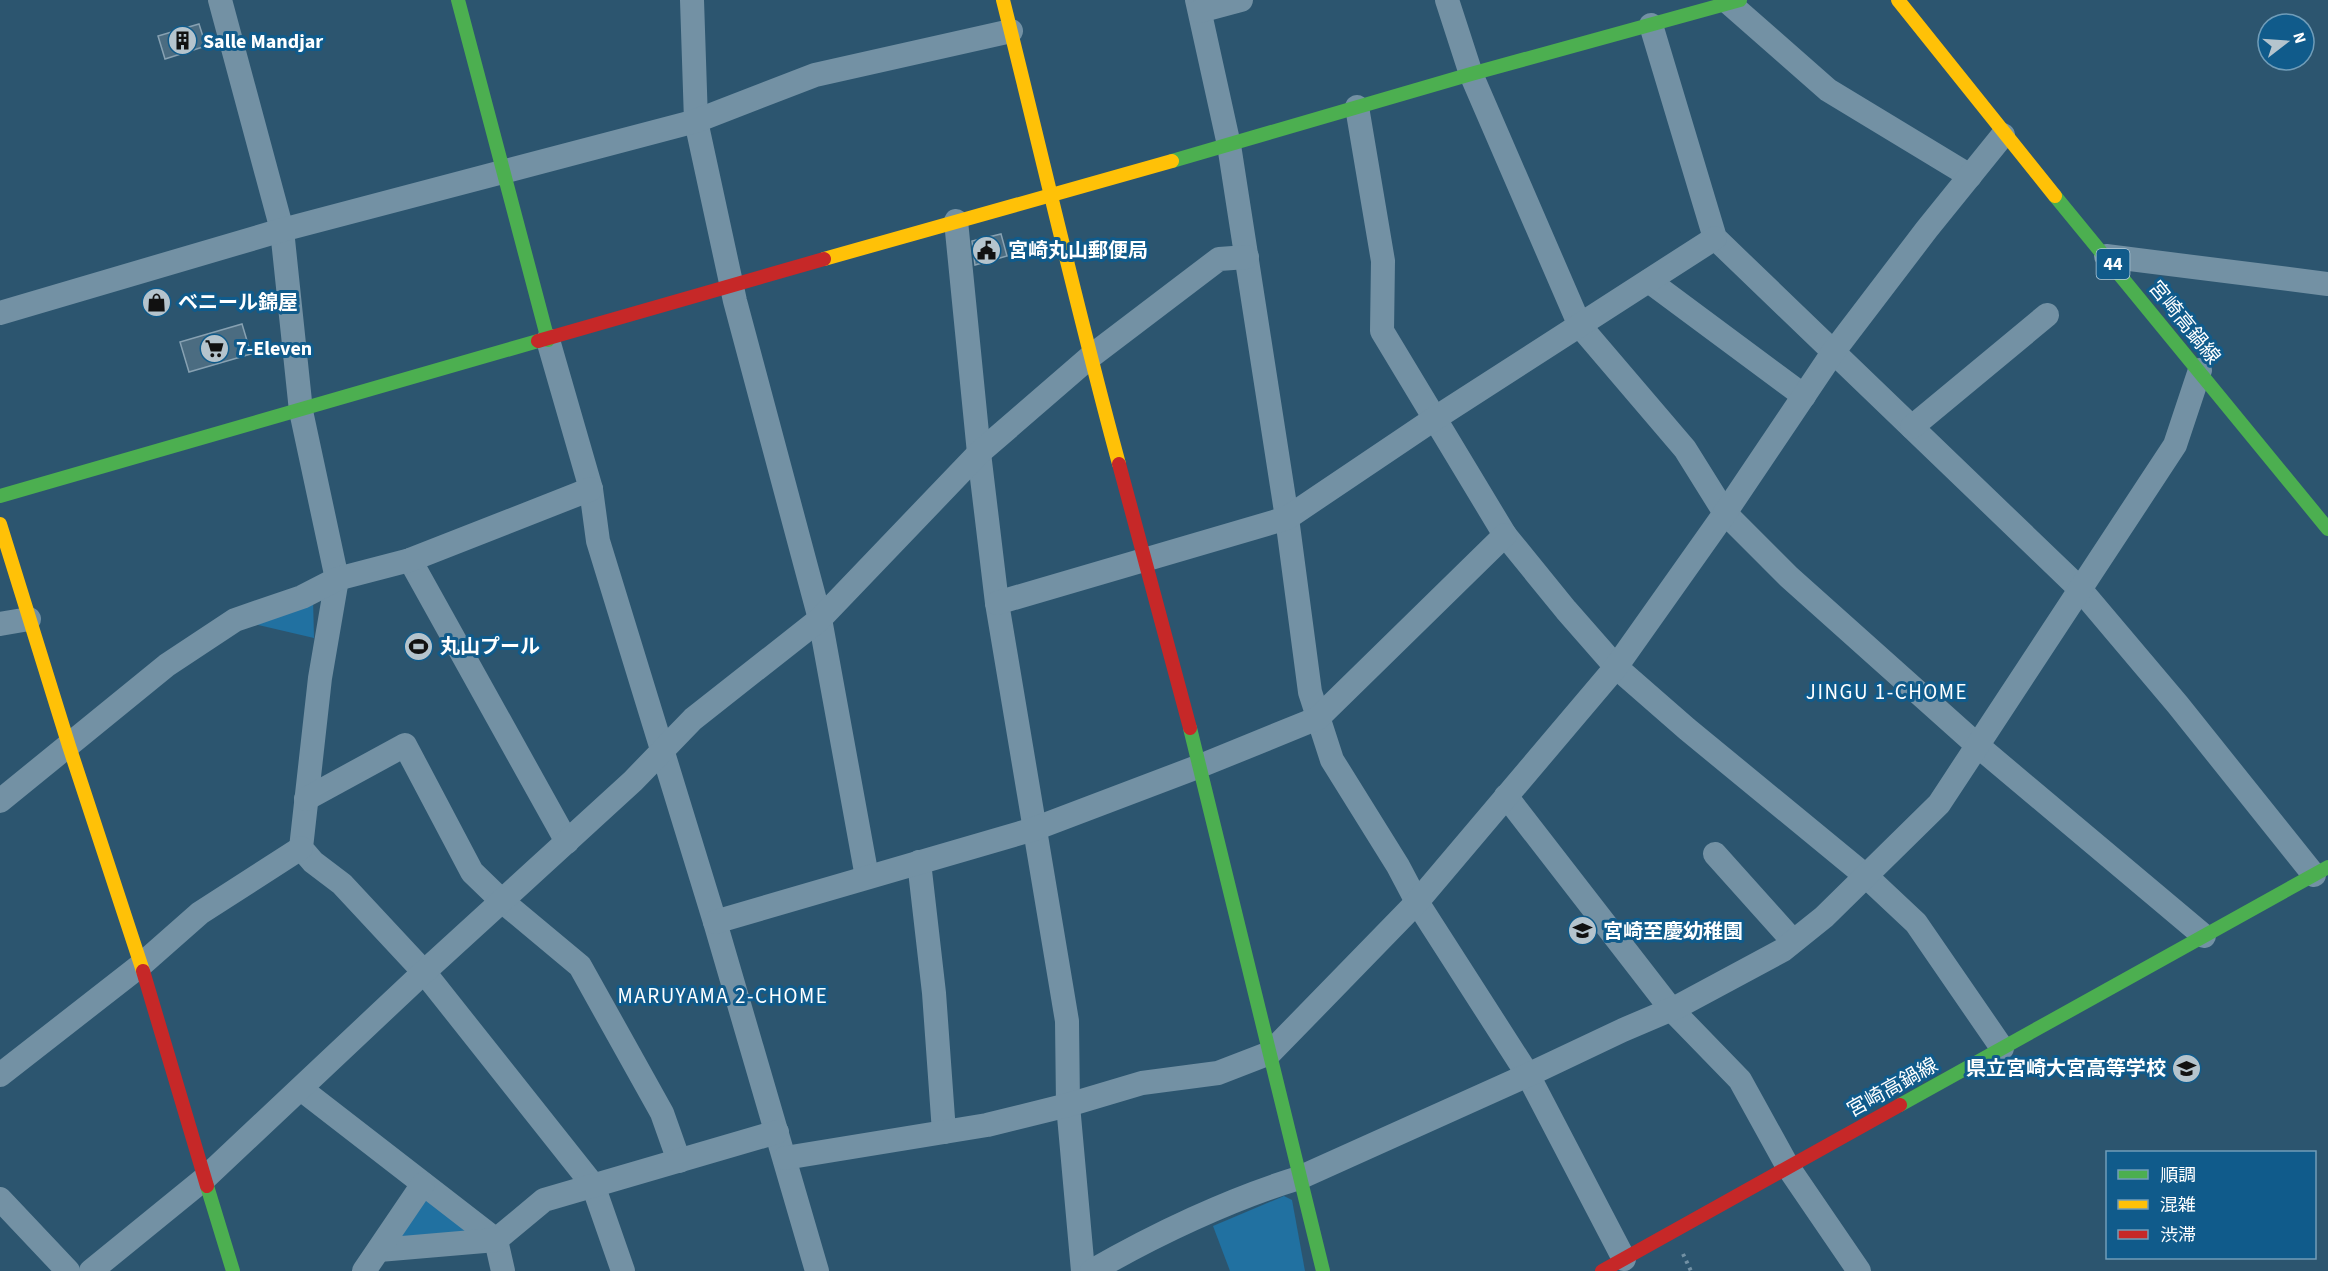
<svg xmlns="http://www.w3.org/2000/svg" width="2328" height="1271" viewBox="0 0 2328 1271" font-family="'Source Sans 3','Noto Sans JP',sans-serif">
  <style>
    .green { fill: #2171a1 }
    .building { fill: #4b6c81; stroke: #87a1b2; stroke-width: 1.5 }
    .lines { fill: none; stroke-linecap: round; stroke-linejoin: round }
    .path { stroke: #7391a4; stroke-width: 4; stroke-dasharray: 3 4.5; stroke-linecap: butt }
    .street { stroke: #7391a4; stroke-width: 24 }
    .fast { stroke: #4caf50; stroke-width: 14 }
    .slow { stroke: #ffc107; stroke-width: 14 }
    .jam { stroke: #c62828; stroke-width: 14 }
    .labels { text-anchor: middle; stroke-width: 6; stroke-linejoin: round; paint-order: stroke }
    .shield { fill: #105b8b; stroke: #b7cedc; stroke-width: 1.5 }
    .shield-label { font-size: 18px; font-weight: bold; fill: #fff }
    .poi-label { font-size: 20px; font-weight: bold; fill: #fff; stroke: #105b8b; text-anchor: start }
    .street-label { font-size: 20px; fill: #fff; stroke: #105b8b }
    .neighbourhood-label { font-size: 21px; letter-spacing: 1.5px; fill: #fff; stroke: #105b8b }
  </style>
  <rect width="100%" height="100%" fill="#2c556f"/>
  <g class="green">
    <polygon points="313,599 314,638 245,622"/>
    <polygon points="427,1195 479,1233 393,1242"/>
    <polygon points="1284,1196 1292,1200 1305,1271 1230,1271 1213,1226"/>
  </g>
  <g class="building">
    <polygon points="199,24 206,46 165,59 158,36"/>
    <polygon points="1001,234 1007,256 975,265 972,241"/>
    <polygon points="242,324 251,354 189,372 180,342"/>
  </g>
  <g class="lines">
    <polyline class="path" points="1683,1254 1691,1271"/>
    <g class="street">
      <polyline points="220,0 282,230 301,411 337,579 320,678 301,848 313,862 342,884 424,972 593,1185 623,1271"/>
      <polyline points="692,0 696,121 735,301 820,619 867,877"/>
      <polyline points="1197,0 1229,145 1287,518 1310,692 1332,760 1398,866 1417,902 1528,1075 1624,1259"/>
      <polyline points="1447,0 1471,74 1580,326 1685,449 1725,513 1789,577 1978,746 2204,936"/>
      <polyline points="1729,3 1828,90 1970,176"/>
      <polyline points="1200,11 1241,0"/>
      <polyline points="1651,25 1715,238 2080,589 2178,705 2314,875"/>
      <polyline points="1357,107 1383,261 1382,331 1505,535 1566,610 1616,667 1687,729 1867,877 1916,923 2002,1048"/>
      <polyline points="956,221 979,453 997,603 1067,1021 1068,1105 1083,1271"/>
      <polyline points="2106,256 2328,284"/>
      <polyline points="1649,281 1804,396"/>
      <polyline points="0,313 282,230 696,121 815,75 1011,31"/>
      <polyline points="548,340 591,489 598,541 715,922 817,1271"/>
      <polyline points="1912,427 2047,315"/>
      <polyline points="410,560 567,842"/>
      <polyline points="997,603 1287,518 1434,419 1715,238"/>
      <polyline points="0,624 29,619"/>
      <polyline points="1506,796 1671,1009 1740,1080 1788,1167 1859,1271"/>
      <polyline points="306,799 405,745 472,872 502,901 580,966 662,1113 679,1161"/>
      <polyline points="0,801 167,665 235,620 302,597 337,579 410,560 591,489"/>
      <polyline points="1715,854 1793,941"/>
      <polyline points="919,862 934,993 944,1132"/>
      <polyline points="715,922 1034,829 1200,766 1318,718 1505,535"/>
      <polyline points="0,1075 141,965 200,913 301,848"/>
      <polyline points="301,1089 496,1240 503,1271"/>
      <polyline points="785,1158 987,1125 1068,1105 1142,1083 1218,1073 1270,1053 1417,902 1616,667 1725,513 1834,351 1927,229 2003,135"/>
      <polyline points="0,1199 68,1271"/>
      <polyline points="379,1250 496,1240 544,1200 777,1132"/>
      <polyline points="91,1271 204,1179 424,972 633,781 693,719 820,619 979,453 1090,357 1219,259 1247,257"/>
      <polyline points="364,1271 423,1184"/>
      <path d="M1092,1271c62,-36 138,-72 207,-93l229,-103 95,-45 54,-23 106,-57 41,-33 115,-113 236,-359 25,-75"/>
    </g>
    <g class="fast">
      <polyline points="458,0 548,340"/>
      <polyline points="1172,161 1471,74 1740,0"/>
      <polyline points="2055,196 2328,529"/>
      <polyline points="0,496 538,341"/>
      <polyline points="1190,728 1323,1271"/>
      <polyline points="1900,1105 2328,867"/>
      <polyline points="207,1186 233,1271"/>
    </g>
    <g class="slow">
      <path d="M1003,0c39,155 74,310 116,464"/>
      <polyline points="1898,0 2055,196"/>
      <polyline points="824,259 1172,161"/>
      <polyline points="0,524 69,746 143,971"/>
    </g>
    <g class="jam">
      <polyline points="538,341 824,259"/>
      <polyline points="1119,464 1190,728"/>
      <polyline points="143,971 207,1186"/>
      <polyline points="1602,1271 1900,1105"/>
    </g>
  </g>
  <defs>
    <symbol id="building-disc" viewBox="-11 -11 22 22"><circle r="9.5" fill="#b5c4cd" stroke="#105b8b"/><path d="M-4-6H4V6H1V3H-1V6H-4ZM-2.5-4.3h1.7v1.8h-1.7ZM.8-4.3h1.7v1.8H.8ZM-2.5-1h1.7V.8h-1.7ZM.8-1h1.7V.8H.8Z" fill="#111"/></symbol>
    <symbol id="civic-disc" viewBox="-11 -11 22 22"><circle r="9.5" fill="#b5c4cd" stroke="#105b8b"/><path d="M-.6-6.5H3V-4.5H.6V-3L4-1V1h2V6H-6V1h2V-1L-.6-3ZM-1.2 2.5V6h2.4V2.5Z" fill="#111"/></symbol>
    <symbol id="shop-disc" viewBox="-11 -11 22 22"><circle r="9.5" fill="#b5c4cd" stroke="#105b8b"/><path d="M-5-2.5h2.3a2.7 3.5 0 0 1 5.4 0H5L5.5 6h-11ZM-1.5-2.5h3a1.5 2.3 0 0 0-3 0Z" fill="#111"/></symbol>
    <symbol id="supermarket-disc" viewBox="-11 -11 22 22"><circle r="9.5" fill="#b5c4cd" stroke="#105b8b"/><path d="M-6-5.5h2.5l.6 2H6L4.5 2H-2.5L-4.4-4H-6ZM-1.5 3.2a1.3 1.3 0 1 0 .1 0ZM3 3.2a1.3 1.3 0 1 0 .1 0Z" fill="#111"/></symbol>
    <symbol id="stadium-disc" viewBox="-11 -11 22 22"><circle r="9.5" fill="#b5c4cd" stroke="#105b8b"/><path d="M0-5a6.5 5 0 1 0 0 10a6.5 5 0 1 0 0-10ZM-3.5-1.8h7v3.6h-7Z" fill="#111"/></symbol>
    <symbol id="school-disc" viewBox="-11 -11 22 22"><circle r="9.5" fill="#b5c4cd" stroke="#105b8b"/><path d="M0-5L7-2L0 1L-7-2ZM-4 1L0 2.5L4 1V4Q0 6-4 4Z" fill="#111"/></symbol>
  </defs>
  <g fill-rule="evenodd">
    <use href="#building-disc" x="166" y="24" width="33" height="33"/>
    <use href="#civic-disc" x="970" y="234" width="33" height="33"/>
    <use href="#shop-disc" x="140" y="286" width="33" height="33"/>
    <use href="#supermarket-disc" x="198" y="332" width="33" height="33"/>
    <use href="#stadium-disc" x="402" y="630" width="33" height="33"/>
    <use href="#school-disc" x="1566" y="914" width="33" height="33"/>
    <use href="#school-disc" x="2170" y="1052" width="33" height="33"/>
  </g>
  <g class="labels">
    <rect class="shield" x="2096.5" y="249" width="33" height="30" rx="4.5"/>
    <g class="shield-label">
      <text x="2113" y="270">44</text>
    </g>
    <g class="poi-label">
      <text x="203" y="48">Salle Mandjar</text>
      <text x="1008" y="257">宮崎丸山郵便局</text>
      <text x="178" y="309">ベニール錦屋</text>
      <text x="236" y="355">7-Eleven</text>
      <text x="440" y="653">丸山プール</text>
      <text x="1603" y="938">宮崎至慶幼稚園</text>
      <text x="2166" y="1075" text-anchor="end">県立宮崎大宮高等学校</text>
    </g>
    <g class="street-label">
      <text transform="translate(2185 322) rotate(51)" y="7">宮崎高鍋線</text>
      <text transform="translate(1892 1087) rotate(-29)" y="7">宮崎高鍋線</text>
    </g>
    <g class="neighbourhood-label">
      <text x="1887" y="699">JINGU 1-CHOME</text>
      <text x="723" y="1003">MARUYAMA 2-CHOME</text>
    </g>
  </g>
  <rect x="2106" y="1151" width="210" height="108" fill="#105b8b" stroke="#709db9" stroke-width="1.5"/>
  <rect x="2118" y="1170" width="30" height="9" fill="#4caf50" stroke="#709db9" stroke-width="1.5"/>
  <text x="2160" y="1181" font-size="18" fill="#ffffff">順調</text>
  <rect x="2118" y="1200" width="30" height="9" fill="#ffc107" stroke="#709db9" stroke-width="1.5"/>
  <text x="2160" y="1211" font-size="18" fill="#ffffff">混雑</text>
  <rect x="2118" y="1230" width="30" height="9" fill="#c62828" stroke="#709db9" stroke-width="1.5"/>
  <text x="2160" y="1241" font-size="18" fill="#ffffff">渋滞</text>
  <g transform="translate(2286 42) rotate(73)"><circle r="28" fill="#105b8b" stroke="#709db9" stroke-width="1.5"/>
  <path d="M0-4.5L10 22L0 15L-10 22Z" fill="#b5c4cd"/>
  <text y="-9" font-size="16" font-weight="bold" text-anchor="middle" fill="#ffffff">N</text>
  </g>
</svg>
